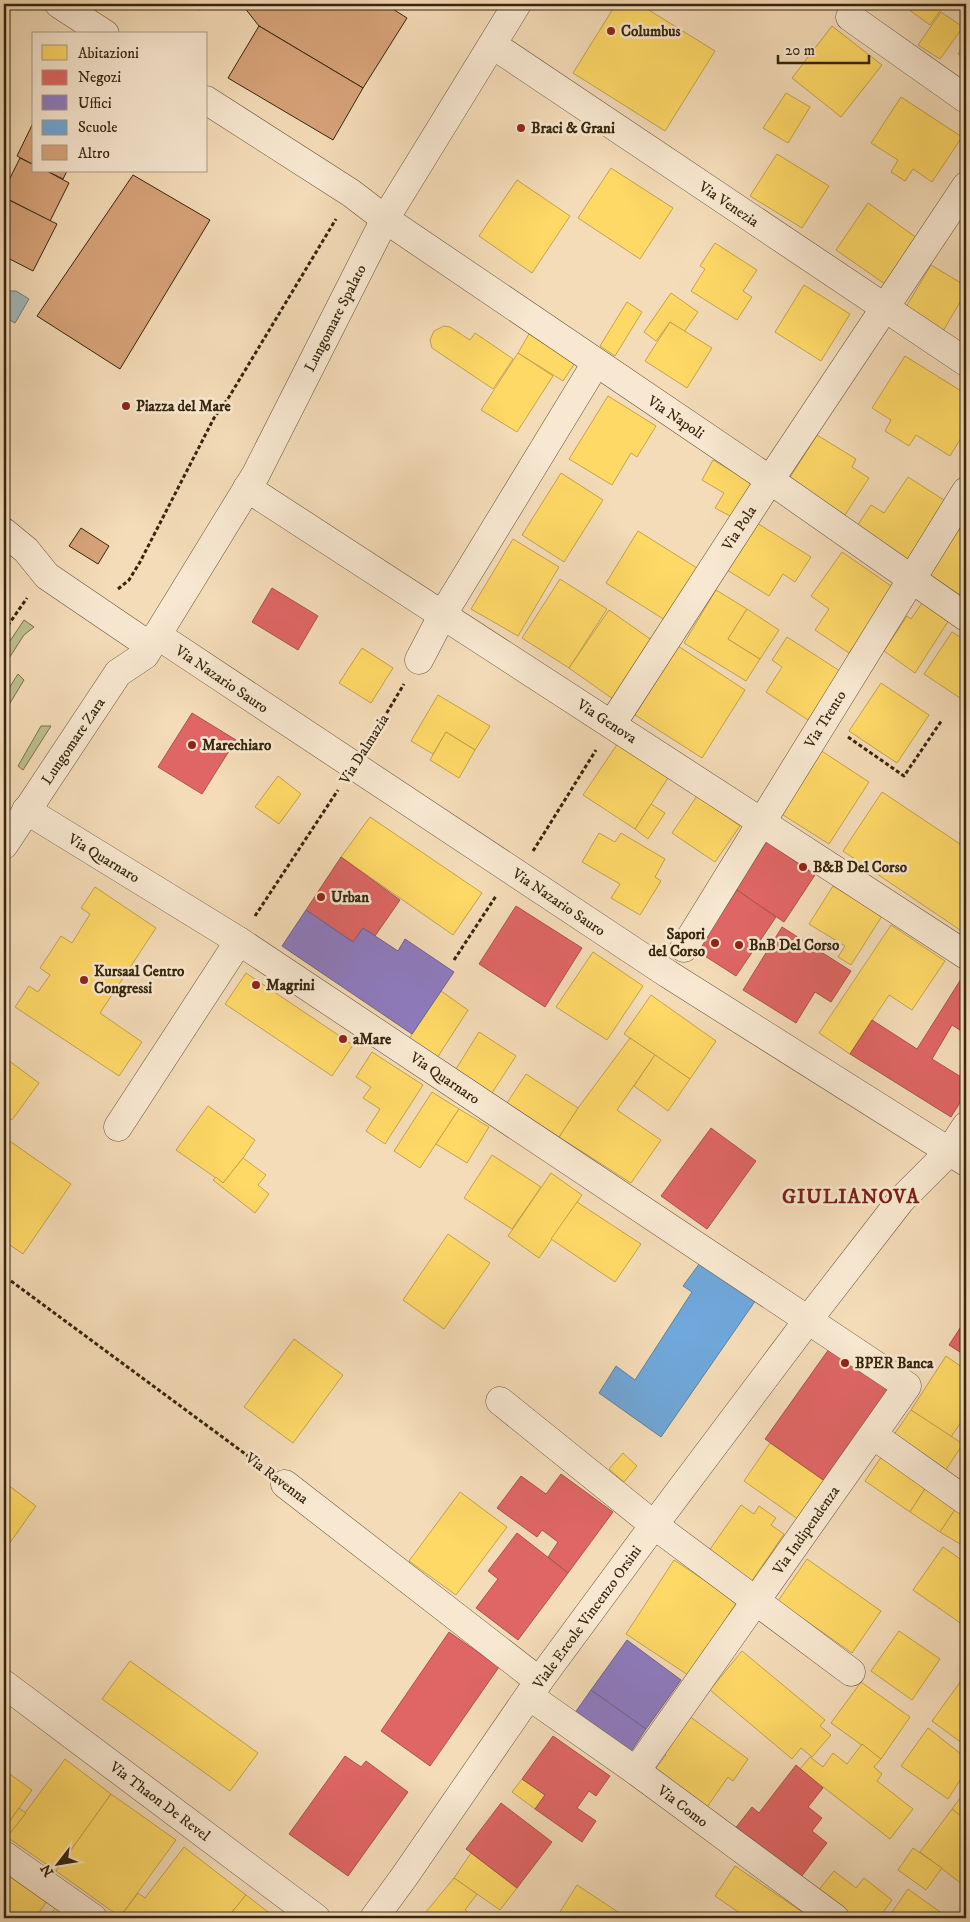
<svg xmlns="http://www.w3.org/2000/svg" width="970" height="1922" viewBox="0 0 970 1922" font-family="'IM FELL DW Pica',serif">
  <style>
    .green { fill: #bcc08e; stroke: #79724d }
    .water { fill: #a1b9ba; stroke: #767e74 }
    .homes { fill: #ffd966; stroke: #c3a34b }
    .shops { fill: #e06666; stroke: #ad524b }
    .offices { fill: #8e7cc3; stroke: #74628c }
    .schools { fill: #6fa8dc; stroke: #5e819e }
    .building { fill: #d8a37a; stroke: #36250c }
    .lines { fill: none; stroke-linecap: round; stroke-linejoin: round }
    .minor-casing { stroke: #665337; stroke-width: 29 }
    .path { stroke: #36250c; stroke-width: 3; stroke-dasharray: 4 2.5; stroke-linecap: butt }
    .minor { stroke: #f8e8d1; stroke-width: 28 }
    .poi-dot { fill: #8f2418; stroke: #f8e8d1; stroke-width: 2 }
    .labels { text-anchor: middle; stroke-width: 5; stroke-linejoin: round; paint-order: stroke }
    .poi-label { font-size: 15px; font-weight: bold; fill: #36250c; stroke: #f8e8d1; text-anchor: start }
    .street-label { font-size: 15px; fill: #36250c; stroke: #f8e8d1 }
    .district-label { font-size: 20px; font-weight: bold; letter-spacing: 1px; fill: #7a1f14; stroke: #f8e8d1 }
  </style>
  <rect width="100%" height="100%" fill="#f4dcb8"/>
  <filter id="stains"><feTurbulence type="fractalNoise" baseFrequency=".004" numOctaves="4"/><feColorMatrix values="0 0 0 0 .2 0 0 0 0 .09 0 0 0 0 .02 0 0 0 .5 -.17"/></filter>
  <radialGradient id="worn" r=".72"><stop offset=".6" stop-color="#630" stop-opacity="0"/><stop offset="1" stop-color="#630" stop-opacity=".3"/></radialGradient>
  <g class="green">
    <polygon points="24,620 34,627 24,635 4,666 4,650"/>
    <polygon points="18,674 24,680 4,713 4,696"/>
    <polygon points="41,726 51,726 23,770 18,766"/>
  </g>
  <polygon class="water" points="4,291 16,291 29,299 15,323 4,317"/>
  <g class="homes">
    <polygon points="616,4 639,4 715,51 665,131 573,73"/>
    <polygon points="901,4 945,4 930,25"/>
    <polygon points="941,12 963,27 940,59 918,45"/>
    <polygon points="832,26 882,65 841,117 792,78"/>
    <polygon points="966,42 966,59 958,54"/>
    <polygon points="786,93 810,107 788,143 763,128"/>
    <polygon points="901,97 962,137 932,182 913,169 905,181 891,172 898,160 871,143"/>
    <polygon points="777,154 829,186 802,228 750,196"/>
    <polygon points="611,168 673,208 640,259 578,218"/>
    <polygon points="517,180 570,216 532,273 479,236"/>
    <polygon points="868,203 917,238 885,284 836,250"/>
    <polygon points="715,243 757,270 743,291 752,297 737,320 691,291 705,269 700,266"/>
    <polygon points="931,265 966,286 966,292 943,331 906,307"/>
    <polygon points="804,285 850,314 821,361 775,332"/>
    <polygon points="671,293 698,312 684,332 670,322 656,341 644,332"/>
    <polygon points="627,302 642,312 615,356 600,346"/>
    <polygon points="670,322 712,348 687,388 645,361"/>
    <polygon points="444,326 450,327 470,340 475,333 513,359 493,389 432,348 430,340 434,331"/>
    <polygon points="529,334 575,363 563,381 518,353"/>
    <polygon points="518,353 553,376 517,432 481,410"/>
    <polygon points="905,356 966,394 966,430 950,456 916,435 909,446 885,431 891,420 872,408"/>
    <polygon points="608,396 656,426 637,457 631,453 612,485 569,459"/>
    <polygon points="817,435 856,459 852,467 869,478 845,515 789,479"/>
    <polygon points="713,460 754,484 734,518 715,508 724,493 702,480"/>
    <polygon points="561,473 603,500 564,562 522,535"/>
    <polygon points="908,477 947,502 909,561 857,526 871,505 884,513"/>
    <polygon points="966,516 966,599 927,573"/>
    <polygon points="757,523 811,557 795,582 783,574 769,596 727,570"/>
    <polygon points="638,531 697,568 665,620 606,583"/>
    <polygon points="513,539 559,567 518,636 471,609"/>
    <polygon points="842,552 894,588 849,653 815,630 829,609 811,596"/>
    <polygon points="560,579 607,609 569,668 522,638"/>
    <polygon points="716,590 747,609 728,639 760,659 746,681 684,643"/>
    <polygon points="922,603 949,620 915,673 884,651 907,616 911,619"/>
    <polygon points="747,609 779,630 760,659 728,639"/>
    <polygon points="609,610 653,641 613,699 569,668"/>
    <polygon points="952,632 966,641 966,702 924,674"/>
    <polygon points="787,637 840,671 808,720 766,692 782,667 772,660"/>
    <polygon points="678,646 745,690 702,758 635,715"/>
    <polygon points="362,648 393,668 371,703 339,683"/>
    <polygon points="881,683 929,715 897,763 849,731"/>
    <polygon points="438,695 490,726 475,750 446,732 433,754 411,741"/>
    <polygon points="446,732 475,750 459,778 430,760"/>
    <polygon points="618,743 668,778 635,829 583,795"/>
    <polygon points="820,750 869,782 829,844 780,813"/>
    <polygon points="278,776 301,794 279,824 255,807"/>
    <polygon points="882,792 966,848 966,934 843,851"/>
    <polygon points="697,796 740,826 715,862 672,833"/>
    <polygon points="651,804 665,813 648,839 635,829"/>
    <polygon points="370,817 482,893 453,935 341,857"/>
    <polygon points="599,833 615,842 621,833 665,859 655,877 661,881 640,915 611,898 620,884 582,862"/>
    <polygon points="833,886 882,916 851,965 838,957 845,946 809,924"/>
    <polygon points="95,887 156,928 100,1013 142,1042 119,1076 15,1007 29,986 38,992 50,975 40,968 61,936 72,943 90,914 81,908"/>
    <polygon points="891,925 945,961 912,1010 889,995 850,1054 819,1033"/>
    <polygon points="593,952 643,986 607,1040 556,1007"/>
    <polygon points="246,973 353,1045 332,1076 225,1004"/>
    <polygon points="441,991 468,1010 437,1058 409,1039"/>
    <polygon points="651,995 716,1041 690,1079 624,1034"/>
    <polygon points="479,1032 516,1056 492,1093 456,1069"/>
    <polygon points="630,1038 655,1055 617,1110 661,1140 631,1183 559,1137 578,1108"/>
    <polygon points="372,1052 423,1085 385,1144 366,1131 380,1109 363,1098 371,1087 356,1077"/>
    <polygon points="655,1055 690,1079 668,1111 634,1086"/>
    <polygon points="4,1057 39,1083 12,1120 4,1114"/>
    <polygon points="526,1074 578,1108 559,1137 507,1103"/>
    <polygon points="432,1092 459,1109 420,1168 394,1151"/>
    <polygon points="208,1106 255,1140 243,1158 223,1183 176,1150"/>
    <polygon points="459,1109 489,1127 467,1163 436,1144"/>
    <polygon points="4,1137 71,1184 23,1254 4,1241"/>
    <polygon points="492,1155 541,1187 512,1229 464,1198"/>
    <polygon points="243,1158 266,1175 258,1185 269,1194 255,1213 213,1180 216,1177 223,1183"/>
    <polygon points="551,1173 582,1195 539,1258 508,1236"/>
    <polygon points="577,1202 641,1244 615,1282 551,1239"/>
    <polygon points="448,1234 490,1263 444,1329 403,1300"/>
    <polygon points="294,1339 343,1375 293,1443 244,1407"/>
    <polygon points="946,1356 966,1370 966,1415 951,1437 911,1410"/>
    <polygon points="911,1410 963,1444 943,1474 891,1439"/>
    <polygon points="770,1443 829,1484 802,1522 744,1481"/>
    <polygon points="623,1453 637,1466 624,1482 609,1469"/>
    <polygon points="884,1453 928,1484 910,1512 865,1481"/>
    <polygon points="4,1482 36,1506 4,1551"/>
    <polygon points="928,1484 958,1505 940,1532 910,1512"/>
    <polygon points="460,1492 507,1527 456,1595 409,1561"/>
    <polygon points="741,1505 754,1514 759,1506 776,1518 771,1525 784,1534 749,1585 706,1555"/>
    <polygon points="958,1505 966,1511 966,1534 960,1544 940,1532"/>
    <polygon points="943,1547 966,1563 966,1627 913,1590"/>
    <polygon points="807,1559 881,1611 852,1653 778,1601"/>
    <polygon points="674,1560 737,1602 688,1675 626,1634"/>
    <polygon points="899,1631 940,1659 912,1700 871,1671"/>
    <polygon points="742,1651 825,1720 820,1726 831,1735 812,1757 801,1748 792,1759 710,1690"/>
    <polygon points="130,1661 258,1753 230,1791 102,1699"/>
    <polygon points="966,1674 966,1746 932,1721"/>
    <polygon points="861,1682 910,1717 881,1759 831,1723"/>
    <polygon points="682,1711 748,1759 733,1781 728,1777 705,1810 653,1772 666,1755 656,1747"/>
    <polygon points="928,1728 966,1758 966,1771 948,1799 901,1766"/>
    <polygon points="862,1744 881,1759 874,1767 882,1774 877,1781 913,1809 890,1839 800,1769 810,1757 823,1767 833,1753 847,1764"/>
    <polygon points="65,1759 111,1794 56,1871 7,1837"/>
    <polygon points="4,1770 32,1790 4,1829"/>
    <polygon points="522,1779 545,1795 535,1809 512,1792"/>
    <polygon points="966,1790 966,1820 952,1809"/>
    <polygon points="111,1794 176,1840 120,1917 56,1871"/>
    <polygon points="19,1808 26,1813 7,1837 4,1834 4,1829"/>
    <polygon points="952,1809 966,1820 966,1887 920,1852"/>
    <polygon points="184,1847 246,1895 227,1918 120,1917 138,1893 145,1898"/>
    <polygon points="913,1848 942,1868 926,1890 898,1870"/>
    <polygon points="471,1853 517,1888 500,1910 454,1878"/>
    <polygon points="4,1866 50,1897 35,1918 4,1918"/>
    <polygon points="735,1866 811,1918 747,1918 715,1896"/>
    <polygon points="834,1871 856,1888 864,1878 892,1900 879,1918 851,1918 817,1892"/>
    <polygon points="454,1878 477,1894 465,1910 476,1918 421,1918"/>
    <polygon points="577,1885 624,1916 622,1918 556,1918"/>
    <polygon points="908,1889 943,1914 939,1918 888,1918"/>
    <polygon points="246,1895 276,1918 227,1918"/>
    <polygon points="59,1903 80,1918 48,1918"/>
  </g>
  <g class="shops">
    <polygon points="272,588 318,616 298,650 252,622"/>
    <polygon points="192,713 236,740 202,794 158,767"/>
    <polygon points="767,842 815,875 784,922 735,889"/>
    <polygon points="341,857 400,900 375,936 363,928 353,942 306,910"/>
    <polygon points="737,890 776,917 736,976 697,951"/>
    <polygon points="516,906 582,948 545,1007 479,964"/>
    <polygon points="782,927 851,971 831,1002 815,992 796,1023 743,990"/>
    <polygon points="961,979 966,982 966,1034 952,1025 932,1059 966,1080 966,1093 951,1117 850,1054 872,1020 917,1049"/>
    <polygon points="711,1128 756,1161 707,1229 661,1196"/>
    <polygon points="966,1319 966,1356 949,1345"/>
    <polygon points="829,1349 892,1393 829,1484 765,1439"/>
    <polygon points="561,1474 613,1512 568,1573 548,1557 558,1542 542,1530 537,1537 497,1508 521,1476 546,1494"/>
    <polygon points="517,1533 568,1573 518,1640 476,1608 498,1579 488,1571"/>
    <polygon points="449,1632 499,1667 430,1766 381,1731"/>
    <polygon points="553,1736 610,1776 596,1796 589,1791 577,1808 596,1821 582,1842 535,1809 545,1795 522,1779"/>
    <polygon points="345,1756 361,1767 366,1761 408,1792 348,1876 289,1834"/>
    <polygon points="796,1765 823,1788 808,1807 822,1818 812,1831 827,1843 798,1881 734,1830 752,1807 759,1813"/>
    <polygon points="501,1803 552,1842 517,1888 466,1849"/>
  </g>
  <g class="offices">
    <polygon points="306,910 353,942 363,928 398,951 405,939 454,972 412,1034 282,946"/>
    <polygon points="627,1640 681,1680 646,1729 591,1690"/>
    <polygon points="591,1690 646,1729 628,1756 572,1717"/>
  </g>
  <polygon class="schools" points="702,1260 758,1297 661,1437 599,1393 616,1366 635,1380 692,1292 683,1286"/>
  <g class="building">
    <polygon points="188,4 204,4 200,10"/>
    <polygon points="246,4 385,4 407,18 363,88 259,26 244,7"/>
    <polygon points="259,26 363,88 333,140 228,78"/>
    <polygon points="34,121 34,165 17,156"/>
    <polygon points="20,158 34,165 34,171 47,171 69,183 50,221 4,197 4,190"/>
    <polygon points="47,171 67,171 63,179"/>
    <polygon points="133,175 210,220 120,369 37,316"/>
    <polygon points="5,198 57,224 33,271 4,256"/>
    <polygon points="81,528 109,546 98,564 69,546"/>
  </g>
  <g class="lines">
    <defs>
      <g id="minor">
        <polyline points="59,4 105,34"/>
        <polyline points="850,17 966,99"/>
        <polyline points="493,45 966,362"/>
        <polyline points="206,100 351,193 385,219 770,480 966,617"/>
        <polyline points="247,488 966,955"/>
        <polyline points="4,532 26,550 47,576 150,646"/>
        <polyline points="157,635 668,974 966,1162"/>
        <polyline points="419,660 443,614 596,363"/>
        <polyline points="612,724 770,480 966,186"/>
        <polyline points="26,810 239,941 907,1386 636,1771"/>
        <polyline points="4,845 118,673 145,655 256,474 385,219 517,4"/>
        <polyline points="684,948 966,491"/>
        <polyline points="118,1127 239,941"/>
        <polyline points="500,1401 654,1525 851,1672"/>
        <polyline points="873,1435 966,1501"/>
        <polyline points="285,1484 539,1681"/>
        <polyline points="4,1684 316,1918"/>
        <polyline points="529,1696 636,1771 835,1918"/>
        <polyline points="4,1855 93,1918"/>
        <polyline points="374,1918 404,1877 539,1681 654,1525 808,1320 901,1200 949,1152 966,1126"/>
      </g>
    </defs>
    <use href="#minor" class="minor-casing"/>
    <g class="path">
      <polyline points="118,589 129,580 140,562 214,418 229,397 336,219"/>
      <polyline points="4,631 27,598"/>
      <polyline points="848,737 904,776 942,720"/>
      <polyline points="370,741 404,684"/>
      <polyline points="533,851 596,750"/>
      <polyline points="255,916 338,790"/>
      <polyline points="454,960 496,896"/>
      <polyline points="11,1281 263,1467"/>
    </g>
    <use href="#minor" class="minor"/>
  </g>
  <g class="poi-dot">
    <circle cx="611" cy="31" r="5"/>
    <circle cx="521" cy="128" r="5"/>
    <circle cx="126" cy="406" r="5"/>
    <circle cx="192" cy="745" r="5"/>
    <circle cx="803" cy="867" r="5"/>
    <circle cx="321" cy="897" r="5"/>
    <circle cx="715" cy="943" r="5"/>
    <circle cx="739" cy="945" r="5"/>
    <circle cx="84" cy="980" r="5"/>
    <circle cx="256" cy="985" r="5"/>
    <circle cx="343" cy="1039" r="5"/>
    <circle cx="845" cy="1363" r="5"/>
  </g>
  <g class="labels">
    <g class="poi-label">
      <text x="621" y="36">Columbus</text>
      <text x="531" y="133">Braci &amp; Grani</text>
      <text x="136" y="411">Piazza del Mare</text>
      <text x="202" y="750">Marechiaro</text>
      <text x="813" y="872">B&amp;B Del Corso</text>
      <text x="331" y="902">Urban</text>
      <text x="705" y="939" text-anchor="end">Sapori<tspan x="705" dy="17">del Corso</tspan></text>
      <text x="749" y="950">BnB Del Corso</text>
      <text x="94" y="976">Kursaal Centro<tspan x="94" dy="17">Congressi</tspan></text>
      <text x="266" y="990">Magrini</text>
      <text x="353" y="1044">aMare</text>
      <text x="855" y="1368">BPER Banca</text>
    </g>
    <g class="street-label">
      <text transform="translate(729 204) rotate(34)" y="5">Via Venezia</text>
      <text transform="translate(335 318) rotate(-63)" y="5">Lungomare Spalato</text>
      <text transform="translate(676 417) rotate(34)" y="5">Via Napoli</text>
      <text transform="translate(739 528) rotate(-57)" y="5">Via Pola</text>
      <text transform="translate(222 679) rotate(34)" y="5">Via Nazario Sauro</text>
      <text transform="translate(825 719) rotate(-58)" y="5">Via Trento</text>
      <text transform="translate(607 721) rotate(33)" y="5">Via Genova</text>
      <text transform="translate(73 741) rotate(-56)" y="5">Lungomare Zara</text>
      <text transform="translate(364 749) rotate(-58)" y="5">Via Dalmazia</text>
      <text transform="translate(104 858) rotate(31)" y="5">Via Quarnaro</text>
      <text transform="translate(559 902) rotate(34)" y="5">Via Nazario Sauro</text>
      <text transform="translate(445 1078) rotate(34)" y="5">Via Quarnaro</text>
      <text transform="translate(277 1478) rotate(37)" y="5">Via Ravenna</text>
      <text transform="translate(806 1530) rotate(-55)" y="5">Via Indipendenza</text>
      <text transform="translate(587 1617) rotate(-54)" y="5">Viale Ercole Vincenzo Orsini</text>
      <text transform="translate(160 1801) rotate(37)" y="5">Via Thaon De Revel</text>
      <text transform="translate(683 1806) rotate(37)" y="5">Via Como</text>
    </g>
    <g class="district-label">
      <text x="851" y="1203">GIULIANOVA</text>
    </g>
  </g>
  <rect width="970" height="1922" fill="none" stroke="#f4dcb8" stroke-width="20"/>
  <rect x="5" y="5" width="960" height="1912" fill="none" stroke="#36250c" stroke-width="2.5"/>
  <rect x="10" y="10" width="950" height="1902" fill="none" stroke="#36250c"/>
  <rect x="32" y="32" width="175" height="140" fill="#f8e8d1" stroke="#aa9a82"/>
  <rect x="42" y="45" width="25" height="15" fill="#ffd966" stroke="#aa9a82"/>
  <text x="78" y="58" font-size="15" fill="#36250c">Abitazioni</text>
  <rect x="42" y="70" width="25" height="15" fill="#e06666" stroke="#aa9a82"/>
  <text x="78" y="82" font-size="15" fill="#36250c">Negozi</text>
  <rect x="42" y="95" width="25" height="15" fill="#8e7cc3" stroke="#aa9a82"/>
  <text x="78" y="108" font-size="15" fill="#36250c">Uffici</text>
  <rect x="42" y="120" width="25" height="15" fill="#6fa8dc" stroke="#aa9a82"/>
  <text x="78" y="132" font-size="15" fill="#36250c">Scuole</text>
  <rect x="42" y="145" width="25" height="15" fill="#d8a37a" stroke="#aa9a82"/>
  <text x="78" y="158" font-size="15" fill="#36250c">Altro</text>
  <g transform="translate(58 1864) rotate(239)" stroke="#f8e8d1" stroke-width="4" paint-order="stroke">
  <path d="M0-4L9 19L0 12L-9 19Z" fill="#36250c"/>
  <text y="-8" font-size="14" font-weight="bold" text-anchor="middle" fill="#36250c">N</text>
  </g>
  <path d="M778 55v8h91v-8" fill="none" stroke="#36250c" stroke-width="2.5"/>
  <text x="785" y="55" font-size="15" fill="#36250c" stroke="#f8e8d1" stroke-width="4" paint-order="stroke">20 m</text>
  <rect width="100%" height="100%" filter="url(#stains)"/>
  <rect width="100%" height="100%" fill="url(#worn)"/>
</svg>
